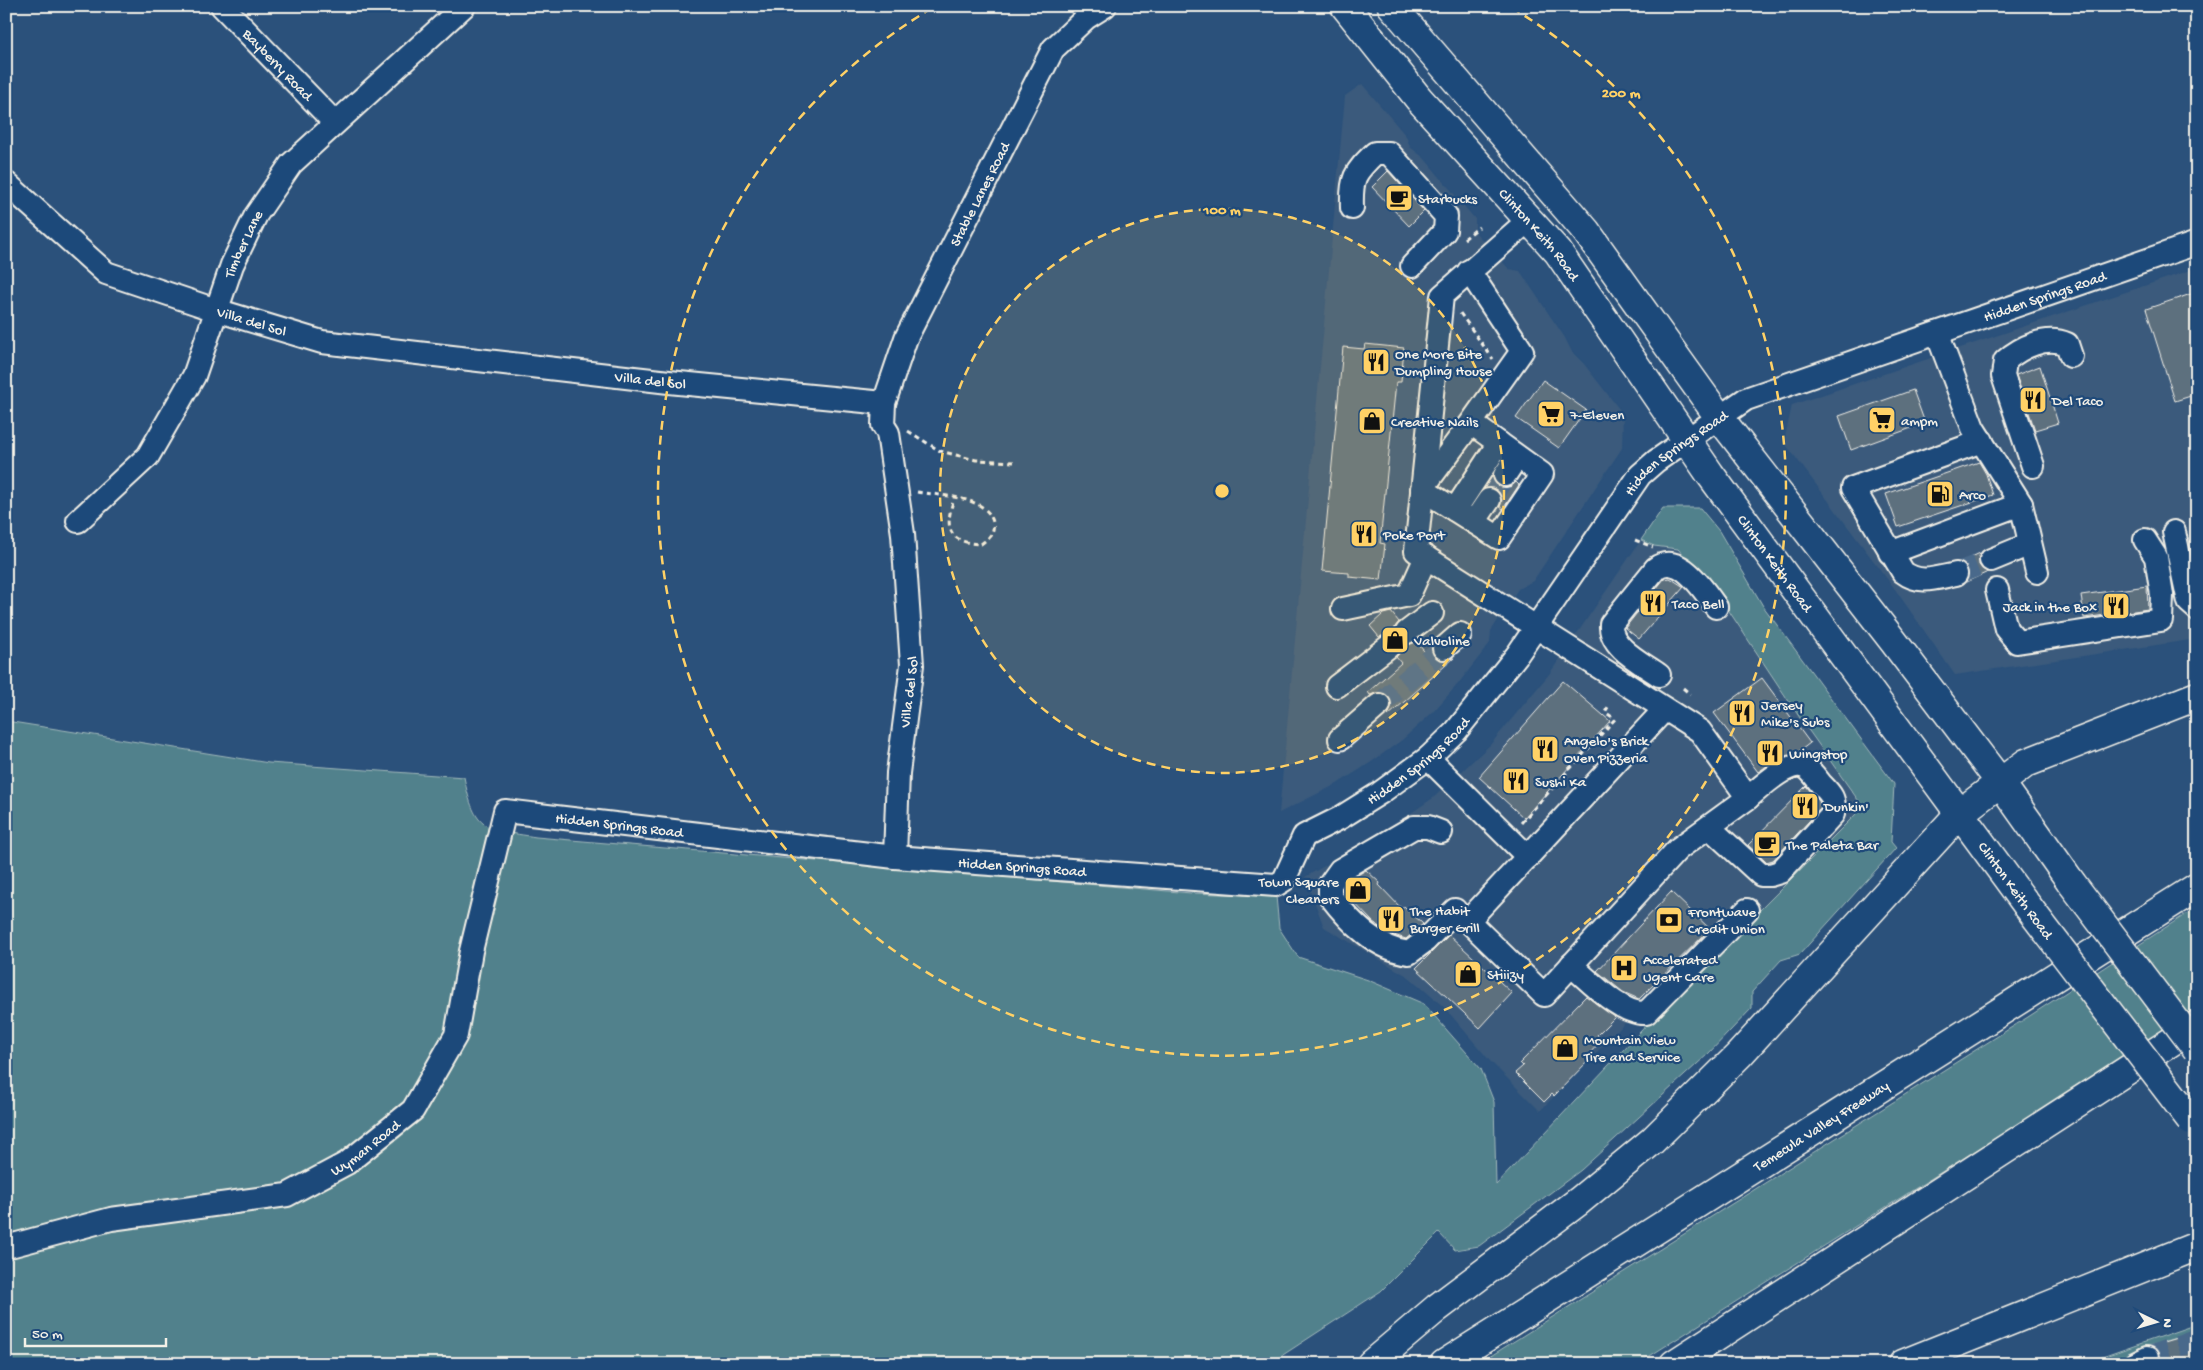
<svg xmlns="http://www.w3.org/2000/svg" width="2203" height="1370" viewBox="0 0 2203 1370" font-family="'Gochi Hand',sans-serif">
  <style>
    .built { fill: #3a5a7c }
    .green { fill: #51818c; stroke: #a2b9ba }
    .building { fill: #5d6f7e; stroke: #f4f1e8 }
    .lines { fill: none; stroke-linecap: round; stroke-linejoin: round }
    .minor-tunnel { stroke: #49698b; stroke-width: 22; stroke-dasharray: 22 11; stroke-linecap: butt }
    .minor-casing { stroke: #f4f1e8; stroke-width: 26 }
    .major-casing { stroke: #f4f1e8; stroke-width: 31 }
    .highway-casing { stroke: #f4f1e8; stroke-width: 31 }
    .path { stroke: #f4f1e8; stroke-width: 3; stroke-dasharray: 5 4; stroke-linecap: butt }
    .minor { stroke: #1f4a7a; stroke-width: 22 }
    .major { stroke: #1f4a7a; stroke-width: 28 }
    .highway { stroke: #1f4a7a; stroke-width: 28 }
    .major-bridge-casing { stroke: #f4f1e8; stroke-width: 31; stroke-linecap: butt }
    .major-bridge { stroke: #1f4a7a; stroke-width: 28 }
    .ring { fill: none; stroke: #ffd166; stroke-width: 2.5; stroke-dasharray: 9 6 }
    .labels { text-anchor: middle; stroke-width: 4.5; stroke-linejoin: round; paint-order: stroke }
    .street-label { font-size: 15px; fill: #f4f1e8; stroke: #1f4a7a }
    .poi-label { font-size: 15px; fill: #f4f1e8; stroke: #1f4a7a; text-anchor: start }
    .centre { fill: #ffd166; stroke: #1f4a7a; stroke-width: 2.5 }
    .ring-label { font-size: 15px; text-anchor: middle; font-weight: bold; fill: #ffd166; stroke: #1f4a7a; stroke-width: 4.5; stroke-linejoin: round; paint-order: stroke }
  </style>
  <rect width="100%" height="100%" fill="#2b517b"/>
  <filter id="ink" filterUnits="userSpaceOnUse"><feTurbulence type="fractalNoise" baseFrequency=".02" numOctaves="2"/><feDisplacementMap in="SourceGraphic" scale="10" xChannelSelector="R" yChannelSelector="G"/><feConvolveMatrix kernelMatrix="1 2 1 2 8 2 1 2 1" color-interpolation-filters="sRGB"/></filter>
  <g filter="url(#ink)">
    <g class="built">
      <polygon points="1362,84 1406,136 1410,147 1424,158 1475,219 1475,232 1509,269 1520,271 1565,338 1572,352 1584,364 1623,414 1622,448 1533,581 1518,589 1491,631 1490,643 1458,684 1433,712 1402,740 1370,763 1337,784 1279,813 1345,96"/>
      <polygon points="2197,268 2197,639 1955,675 1897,592 1784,442 1792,405"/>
      <polygon points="1641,540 1654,546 1678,549 1717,593 1802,721 1863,807 1653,1019 1627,1021 1540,1111 1490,1061 1445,1008 1409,977 1324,927 1305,877 1379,835 1433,798 1490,745 1550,673"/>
    </g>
    <g class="green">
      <path d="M1663,508h37l19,23 44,75 131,178 -3,58 5,6 -96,106 -19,6 -29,32v16l-44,46 -127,116 -102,76 -24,4 -16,-17 -58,58 -112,73h-1263v-643l263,42 195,14c11,55 21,52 72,60l655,56 85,3 3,32 19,29 70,23 56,24 57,65 13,33 2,83 176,-187 191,-191 -61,-86 -85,-128 -39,-44 -24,-3 -13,-6z"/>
      <polygon points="2197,907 2197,1011 2154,1038 1637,1364 1478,1364 2028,1017"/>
      <polygon points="2197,1324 2197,1332 2145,1347 2145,1352 2116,1364 2082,1364"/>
    </g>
    <g class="building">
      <polygon points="1388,171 1424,211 1409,226 1372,187"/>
      <polygon points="2197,292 2197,394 2175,401 2146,309"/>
      <polygon points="1365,344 1404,348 1401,382 1396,382 1380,543 1385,544 1381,580 1349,577 1349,573 1322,571 1343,347 1364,349"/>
      <polygon points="2040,366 2058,423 2035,430 2016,375"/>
      <polygon points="1543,380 1586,410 1559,448 1516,418"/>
      <polygon points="1913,390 1925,423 1851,450 1839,416"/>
      <polygon points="1979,462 1986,474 1993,495 1898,527 1886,494"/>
      <polygon points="1492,477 1497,486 1504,488 1510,487 1516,482 1519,485 1503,509 1500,507 1502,500 1501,494 1496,489 1485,488"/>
      <polygon points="1980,553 1979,565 1988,572 1966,582 1969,571 1961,562"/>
      <polygon points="1670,578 1684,587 1639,639 1625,628 1664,579"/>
      <polygon points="2147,586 2148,609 2084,618 2081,595"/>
      <polygon points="1391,612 1399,622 1395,627 1395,636 1387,634 1379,637 1370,626 1383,614"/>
      <polygon points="1416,642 1425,652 1431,647 1434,656 1439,660 1454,658 1388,716 1392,703 1389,697 1383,692 1370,695 1368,692 1401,663 1396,657 1400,652 1400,643 1408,645"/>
      <polygon points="1762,678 1810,743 1797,753 1777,759 1758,772 1714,713"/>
      <polygon points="1563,681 1610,721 1524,818 1479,777"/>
      <polygon points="1806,786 1819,801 1821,808 1773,860 1766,862 1748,845"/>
      <polygon points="1366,870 1380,883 1379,885 1402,909 1404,906 1423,924 1406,939 1391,934 1373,922 1343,891 1351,879"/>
      <polygon points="1671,892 1710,929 1639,999 1623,992 1597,971"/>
      <polygon points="1449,935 1512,993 1480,1028 1416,968"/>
      <polygon points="1586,996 1615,1017 1597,1035 1602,1040 1588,1055 1591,1058 1554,1096 1552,1094 1544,1102 1515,1073 1523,1066 1520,1063"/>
      <polygon points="2197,1332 2197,1357 2175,1364 2159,1364 2159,1353 2150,1346"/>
    </g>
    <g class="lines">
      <g class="minor-tunnel">
        <polyline points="1489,500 1505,475"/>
        <polyline points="1956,574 1991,560"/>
        <polyline points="1379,705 1444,648"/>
        <polyline points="2147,1358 2197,1339"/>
      </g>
      <defs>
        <g id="minor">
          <path id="s1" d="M222,6l113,117"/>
          <path id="s2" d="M6,183l100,90 110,37 106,32 347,40 215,21"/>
          <path d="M1352,208c-1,-30 2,-35 23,-55h14l57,63 -1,15 -33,35"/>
          <polyline points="1530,219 1442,296 1416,551 1700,731 1748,798 1678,849 1544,995 1468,921 1665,709"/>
          <polyline points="1469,271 1522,351 1471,423 1542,474 1499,538 1422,489 1471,423"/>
          <polyline points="1937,333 1973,428 2021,504 2037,572"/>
          <path d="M2033,466l-30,-90 2,-15c16,-14 41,-26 62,-17l4,12"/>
          <polyline points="1505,475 1517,457"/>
          <polyline points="1455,510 1499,443"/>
          <path id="s3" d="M78,521l70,-65 46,-80 38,-111 24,-50 35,-51 173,-158"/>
          <polyline points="1474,522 1489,500"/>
          <polyline points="2174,532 2189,602 2197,609"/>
          <polyline points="1890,553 2021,504"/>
          <polyline points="1991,560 2030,544"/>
          <path d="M1956,574c-20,4 -36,11 -53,-2l-50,-84 129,-47"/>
          <polyline points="1997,590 2006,629 2017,642 2161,620 2162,595 2156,557 2145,540"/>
          <polyline points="1343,609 1409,595 1426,557"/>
          <polyline points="1407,632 1432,613"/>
          <polyline points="1444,648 1460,634"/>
          <path d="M1659,675c-17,-12 -50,-28 -48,-51l45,-56c23,-17 48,22 60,39"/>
          <polyline points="1337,686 1388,647"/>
          <polyline points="1340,739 1379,705"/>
          <polyline points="1428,758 1528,857"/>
          <path d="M1709,827l52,48h9l10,-3 53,-58c3,-15 -2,-20 -12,-30 -4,-5 -10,-14 -16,-17 -17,-7 -45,21 -57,31"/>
          <path d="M1441,832l-13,-5h-14l-74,43 -10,14v12c20,26 46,53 79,57l16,-12 30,-31"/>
          <path id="s4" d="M895,857l3,-84 14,-108 -9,-131 -15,-101 -5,-8 1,-22 22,-65 147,-289 33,-31 19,-12"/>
          <path d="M1571,965c19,16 50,50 75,48l101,-103"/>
          <path id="s5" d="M6,1247l105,-28 176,-24 60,-32 66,-53 43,-75 15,-84 34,-140 390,46 381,28 8,-5 20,-44 36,-18 40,-25 48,-35 28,-27 61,-76 123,-180 16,-14 90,-62 451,-156"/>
          <polyline points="2135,1364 2147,1358"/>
        </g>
        <g id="major">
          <path id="s6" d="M1345,6l74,93 139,153 152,222 319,434"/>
          <polyline points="1392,6 1586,231 1719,417 1894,642 2000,782 2071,882"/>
        </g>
        <g id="highway">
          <polyline points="1371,1364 1437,1308 1579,1201 1652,1141 1739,1055 1960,813 2026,763 2197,696"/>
          <path id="s7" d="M1444,1364l753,-477"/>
          <polyline points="1674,1364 2197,1025"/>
          <polyline points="1903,1364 2197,1246"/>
        </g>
      </defs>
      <use href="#minor" class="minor-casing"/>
      <use href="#major" class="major-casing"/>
      <use href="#highway" class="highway-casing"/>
      <g class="path">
        <polyline points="1464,239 1479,227"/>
        <polyline points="1460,313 1493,359"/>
        <polyline points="908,431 940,451 976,460 1014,462"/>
        <path d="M917,492c22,4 69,3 76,30 2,11 -4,16 -12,22 -33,-1 -37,-17 -27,-45"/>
        <polyline points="1635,540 1653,547"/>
        <polyline points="1683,688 1690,694"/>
        <polyline points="1521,823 1615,719 1605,712 1610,704"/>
      </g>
      <use href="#minor" class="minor"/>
      <use href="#major" class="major"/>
      <use href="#highway" class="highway"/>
      <defs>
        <g id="major-bridge">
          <polyline points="2071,882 2197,1049"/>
          <polyline points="2029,908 2191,1120"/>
        </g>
      </defs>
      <use href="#major-bridge" class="major-bridge-casing"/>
      <use href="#major-bridge" class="major-bridge"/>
    </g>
  </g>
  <circle cx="1222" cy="491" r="282" fill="#ffd166" fill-opacity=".12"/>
  <g class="ring">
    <circle cx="1222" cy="491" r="282"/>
    <path d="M1512 8A564 564 0 1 1 932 8"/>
  </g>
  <defs>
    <symbol id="cafe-square" viewBox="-11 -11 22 22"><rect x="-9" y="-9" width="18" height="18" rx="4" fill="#ffd166" stroke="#1f4a7a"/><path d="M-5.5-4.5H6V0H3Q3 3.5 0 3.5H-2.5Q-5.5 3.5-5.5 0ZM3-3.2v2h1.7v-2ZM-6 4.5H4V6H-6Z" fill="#111"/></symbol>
    <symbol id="restaurant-square" viewBox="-11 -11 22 22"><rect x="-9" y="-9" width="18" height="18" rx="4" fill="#ffd166" stroke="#1f4a7a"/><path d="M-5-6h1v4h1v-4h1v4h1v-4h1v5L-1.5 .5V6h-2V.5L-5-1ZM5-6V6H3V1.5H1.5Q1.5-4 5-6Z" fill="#111"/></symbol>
    <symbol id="supermarket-square" viewBox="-11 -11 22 22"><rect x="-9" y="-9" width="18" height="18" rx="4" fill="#ffd166" stroke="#1f4a7a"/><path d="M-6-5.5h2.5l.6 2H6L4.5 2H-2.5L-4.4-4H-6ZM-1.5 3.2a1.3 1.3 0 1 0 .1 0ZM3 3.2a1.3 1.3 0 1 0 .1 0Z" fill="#111"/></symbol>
    <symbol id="shop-square" viewBox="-11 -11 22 22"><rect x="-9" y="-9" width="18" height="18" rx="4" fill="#ffd166" stroke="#1f4a7a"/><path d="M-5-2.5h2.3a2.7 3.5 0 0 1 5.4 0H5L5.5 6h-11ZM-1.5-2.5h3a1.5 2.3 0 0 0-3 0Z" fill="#111"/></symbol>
    <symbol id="fuel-square" viewBox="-11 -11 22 22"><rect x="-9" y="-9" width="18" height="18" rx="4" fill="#ffd166" stroke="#1f4a7a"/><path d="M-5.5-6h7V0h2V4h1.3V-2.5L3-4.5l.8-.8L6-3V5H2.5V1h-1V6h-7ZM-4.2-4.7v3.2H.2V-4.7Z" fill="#111"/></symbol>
    <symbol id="bank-square" viewBox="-11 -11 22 22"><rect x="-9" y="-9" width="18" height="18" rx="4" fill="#ffd166" stroke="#1f4a7a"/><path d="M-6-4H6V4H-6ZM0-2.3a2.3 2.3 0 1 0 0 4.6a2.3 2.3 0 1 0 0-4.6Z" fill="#111"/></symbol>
    <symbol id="hospital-square" viewBox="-11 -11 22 22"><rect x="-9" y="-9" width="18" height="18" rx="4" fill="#ffd166" stroke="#1f4a7a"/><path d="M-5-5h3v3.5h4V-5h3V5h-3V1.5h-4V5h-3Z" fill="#111"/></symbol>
  </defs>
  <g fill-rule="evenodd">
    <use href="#cafe-square" x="1383" y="182" width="32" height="32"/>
    <use href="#restaurant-square" x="1360" y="346" width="32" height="32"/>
    <use href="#restaurant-square" x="2017" y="384" width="32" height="32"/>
    <use href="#supermarket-square" x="1535" y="398" width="32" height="32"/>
    <use href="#supermarket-square" x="1866" y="404" width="32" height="32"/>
    <use href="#shop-square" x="1356" y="405" width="32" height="32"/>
    <use href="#fuel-square" x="1924" y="478" width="32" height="32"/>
    <use href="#restaurant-square" x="1348" y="518" width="32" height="32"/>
    <use href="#restaurant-square" x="1637" y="587" width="32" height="32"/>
    <use href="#restaurant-square" x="2100" y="590" width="32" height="32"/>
    <use href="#shop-square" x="1379" y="624" width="32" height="32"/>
    <use href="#restaurant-square" x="1726" y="697" width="32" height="32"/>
    <use href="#restaurant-square" x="1529" y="733" width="32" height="32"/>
    <use href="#restaurant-square" x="1754" y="737" width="32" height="32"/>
    <use href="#restaurant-square" x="1500" y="765" width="32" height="32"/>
    <use href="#restaurant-square" x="1789" y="790" width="32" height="32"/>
    <use href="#cafe-square" x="1751" y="828" width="32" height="32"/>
    <use href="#shop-square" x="1342" y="874" width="32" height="32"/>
    <use href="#restaurant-square" x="1375" y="903" width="32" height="32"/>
    <use href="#bank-square" x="1653" y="904" width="32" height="32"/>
    <use href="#hospital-square" x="1608" y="952" width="32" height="32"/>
    <use href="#shop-square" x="1452" y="958" width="32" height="32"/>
    <use href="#shop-square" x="1549" y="1032" width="32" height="32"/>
  </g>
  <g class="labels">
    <g class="street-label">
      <text dy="5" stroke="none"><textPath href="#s1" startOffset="81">Bayberry Road</textPath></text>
      <text dy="5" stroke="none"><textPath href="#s4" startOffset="688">Stable Lanes Road</textPath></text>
      <text dy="5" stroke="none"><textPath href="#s6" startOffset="300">Clinton Keith Road</textPath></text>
      <text dy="5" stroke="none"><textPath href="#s3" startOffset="329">Timber Lane</textPath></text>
      <text dy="5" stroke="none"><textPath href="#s5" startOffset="2535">Hidden Springs Road</textPath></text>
      <text dy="5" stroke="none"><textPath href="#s2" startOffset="288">Villa del Sol</textPath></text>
      <text dy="5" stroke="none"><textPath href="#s2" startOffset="692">Villa del Sol</textPath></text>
      <text dy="5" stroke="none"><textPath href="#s5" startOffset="2130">Hidden Springs Road</textPath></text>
      <text dy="5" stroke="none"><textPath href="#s6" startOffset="705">Clinton Keith Road</textPath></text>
      <text dy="5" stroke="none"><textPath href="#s4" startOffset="166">Villa del Sol</textPath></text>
      <text dy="5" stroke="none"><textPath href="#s5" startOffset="1725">Hidden Springs Road</textPath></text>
      <text dy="5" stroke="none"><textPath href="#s5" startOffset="870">Hidden Springs Road</textPath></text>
      <text dy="5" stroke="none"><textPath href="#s5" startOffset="1275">Hidden Springs Road</textPath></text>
      <text transform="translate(2016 890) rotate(54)" y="5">Clinton Keith Road</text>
      <text dy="5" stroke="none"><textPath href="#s7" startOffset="446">Temecula Valley Freeway</textPath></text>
      <text dy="5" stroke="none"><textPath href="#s5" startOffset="378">Wyman Road</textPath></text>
    </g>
    <g class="poi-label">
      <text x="1418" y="203">Starbucks</text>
      <text x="1395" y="358">One More Bite<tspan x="1395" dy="17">Dumpling House</tspan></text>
      <text x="2052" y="405">Del Taco</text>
      <text x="1570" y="419">7-Eleven</text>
      <text x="1901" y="425">ampm</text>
      <text x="1391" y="426">Creative Nails</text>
      <text x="1959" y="499">Arco</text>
      <text x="1383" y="539">Poke Port</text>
      <text x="1672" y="608">Taco Bell</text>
      <text x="2097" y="611" text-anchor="end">Jack in the Box</text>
      <text x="1414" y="645">Valvoline</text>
      <text x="1761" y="709">Jersey<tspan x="1761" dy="17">Mike's Subs</tspan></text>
      <text x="1564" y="745">Angelo's Brick<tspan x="1564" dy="17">Oven Pizzeria</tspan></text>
      <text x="1789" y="758">Wingstop</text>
      <text x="1535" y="786">Sushi Ka</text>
      <text x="1824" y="811">Dunkin'</text>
      <text x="1786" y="849">The Paleta Bar</text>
      <text x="1339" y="886" text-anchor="end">Town Square<tspan x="1339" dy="17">Cleaners</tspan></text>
      <text x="1410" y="915">The Habit<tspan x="1410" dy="17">Burger Grill</tspan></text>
      <text x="1688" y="916">Frontwave<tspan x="1688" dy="17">Credit Union</tspan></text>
      <text x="1643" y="964">Accelerated<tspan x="1643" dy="17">Ugent Care</tspan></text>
      <text x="1487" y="979">Stiiizy</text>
      <text x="1584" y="1044">Mountain View<tspan x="1584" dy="17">Tire and Service</tspan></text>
    </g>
  </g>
  <circle cx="1222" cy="491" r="8" class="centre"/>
  <g class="ring-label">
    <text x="1621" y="97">200 m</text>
    <text x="1222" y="214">100 m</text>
  </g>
  <rect width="2203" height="1370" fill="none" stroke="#1f4a7a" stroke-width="25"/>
  <rect x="12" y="12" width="2178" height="1345" fill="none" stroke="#f4f1e8" stroke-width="2" filter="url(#ink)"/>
  <g transform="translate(2156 1322) rotate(95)" stroke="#1f4a7a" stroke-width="4" paint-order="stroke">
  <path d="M0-4L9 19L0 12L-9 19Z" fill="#f4f1e8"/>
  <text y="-8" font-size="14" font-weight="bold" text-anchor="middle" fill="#f4f1e8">N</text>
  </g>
  <path d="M25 1338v8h141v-8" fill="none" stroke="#f4f1e8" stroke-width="2.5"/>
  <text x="32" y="1338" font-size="15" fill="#f4f1e8" stroke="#1f4a7a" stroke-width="4" paint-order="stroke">50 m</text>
</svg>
